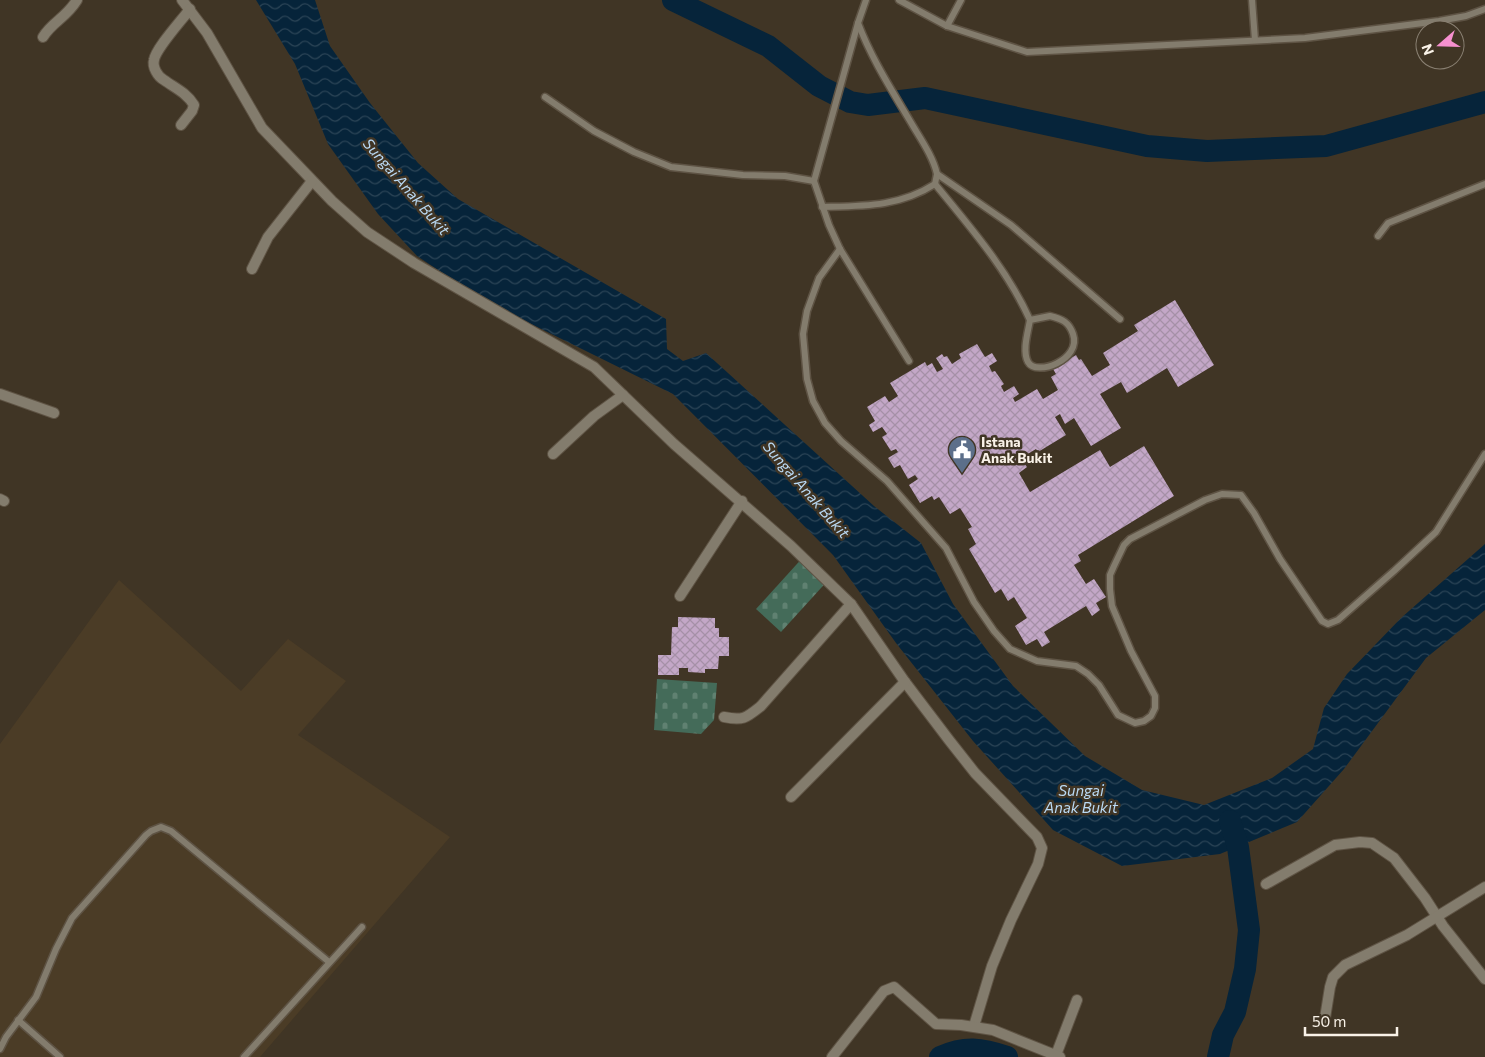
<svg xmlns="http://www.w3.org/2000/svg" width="1485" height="1057" viewBox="0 0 1485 1057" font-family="Commissioner,sans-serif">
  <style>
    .built { fill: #4b3c26 }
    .cemetery { fill: url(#cemetery-stones) }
    .water { fill: url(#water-waves) }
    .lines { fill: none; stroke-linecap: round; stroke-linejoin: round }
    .river { stroke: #06243a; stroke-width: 22 }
    .building { fill: url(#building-cross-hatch) }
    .service-casing { stroke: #5e5344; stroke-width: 9 }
    .minor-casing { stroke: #5e5344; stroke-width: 12 }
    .service { stroke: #837c6d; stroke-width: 6 }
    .minor { stroke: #837c6d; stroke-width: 10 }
    .labels { text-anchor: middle; stroke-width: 5; stroke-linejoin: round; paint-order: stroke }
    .poi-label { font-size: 14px; font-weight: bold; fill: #f9f2e8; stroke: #403525; text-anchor: start }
    .water-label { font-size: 15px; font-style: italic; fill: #badaf5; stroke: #403525 }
  </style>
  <defs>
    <pattern id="cemetery-stones" width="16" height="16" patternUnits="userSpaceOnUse" patternTransform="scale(1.25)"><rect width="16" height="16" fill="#446b59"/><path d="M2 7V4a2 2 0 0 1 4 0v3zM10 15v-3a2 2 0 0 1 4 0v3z" fill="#608171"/></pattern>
    <pattern id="water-waves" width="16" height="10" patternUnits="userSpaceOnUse" patternTransform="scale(1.25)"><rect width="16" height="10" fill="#06243a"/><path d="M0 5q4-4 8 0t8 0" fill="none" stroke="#2b4456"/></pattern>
    <pattern id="building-cross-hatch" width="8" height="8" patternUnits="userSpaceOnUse" patternTransform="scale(1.25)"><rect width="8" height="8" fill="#c3a7c7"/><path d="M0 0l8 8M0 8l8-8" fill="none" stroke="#a590a7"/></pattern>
  </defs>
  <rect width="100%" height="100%" fill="#403525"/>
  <polygon class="built" points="119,580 241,691 288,639 346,681 298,735 450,837 260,1057 0,1057 0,744"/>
  <g class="cemetery">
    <polygon points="806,554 831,577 781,632 756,609"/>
    <polygon points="657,679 717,683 714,720 701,734 654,730"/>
  </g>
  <polygon class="water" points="256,0 315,0 330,46 370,103 418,163 458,199 666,319 667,349 683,361 706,353 874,506 921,543 953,604 1013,686 1085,756 1142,790 1204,805 1272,778 1313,749 1324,708 1347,674 1401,618 1485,544 1485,610 1426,658 1344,769 1297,822 1220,854 1122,866 1053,830 973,741 896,643 833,555 673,394 485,301 417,256 378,214 328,144 295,64"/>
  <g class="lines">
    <g class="river">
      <polyline points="673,0 768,46 819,86 850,102 868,105 925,98 1147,146 1207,151 1326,146 1485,102"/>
      <path d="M940,1057c25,-11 41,-9 67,0"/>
      <polyline points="1218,1057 1223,1035 1235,1012 1245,969 1249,930 1238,847 1230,821"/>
    </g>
  </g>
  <g class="building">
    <polygon points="1175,300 1214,365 1178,387 1167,368 1127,393 1121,382 1100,394 1121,428 1091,446 1074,418 1065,424 1060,414 1055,417 1066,435 1038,452 1036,449 1021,458 1027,467 1019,473 1030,492 1100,450 1110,467 1144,446 1174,496 1078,555 1081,561 1074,565 1086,584 1094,579 1106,597 1096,603 1100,610 1092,616 1086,606 1044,632 1050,642 1042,647 1037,639 1026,645 1015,626 1027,618 1014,597 1008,601 1001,589 995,593 969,549 976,544 968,529 972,527 960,508 950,514 939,497 934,500 932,496 920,503 909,485 918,479 915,475 908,479 900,465 894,468 888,458 898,452 896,449 891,451 882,437 887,434 882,427 873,432 869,425 875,421 867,407 885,396 889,402 898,396 890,383 925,362 927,366 932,363 937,372 943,369 936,358 942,354 944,357 947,356 952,364 961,358 959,354 977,344 985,357 992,353 997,361 989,366 992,372 995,371 1004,384 1001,386 1004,392 1014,386 1019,394 1013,398 1015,402 1037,389 1043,399 1058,390 1051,377 1056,374 1053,369 1076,355 1079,360 1081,359 1092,376 1110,365 1103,353 1138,331 1134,325"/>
    <polygon points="678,617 715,618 715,628 719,628 719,637 729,637 729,656 719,656 718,669 705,669 705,673 688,672 688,668 679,668 679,675 658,675 658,655 671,655 672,627 678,627"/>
  </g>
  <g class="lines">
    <defs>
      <g id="service">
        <path d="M866,0l-8,23c14,37 35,69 55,103 9,15 20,31 24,48l74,51 109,94"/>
        <polyline points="899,0 947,26 1027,52 1305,38 1439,21 1466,16 1485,9"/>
        <polyline points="1252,0 1255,40"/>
        <polyline points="858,23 814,181 829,225 840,249 909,361"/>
        <polyline points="947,26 961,0"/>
        <polyline points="545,97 594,131 634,152 671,167 743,175 785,176 814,181"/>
        <path d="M935,184c35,43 72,85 95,136"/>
        <path d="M822,207c41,-1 77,0 113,-23l2,-10"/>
        <polyline points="1378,236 1388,223 1485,184"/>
        <polyline points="840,249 819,278 807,311 803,334 807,379 813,401 825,423 841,441 887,481 946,548 974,602 994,631 1010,649 1037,661 1076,666 1088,674 1099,685 1118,715 1135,723 1144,721 1151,716 1155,708 1155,696 1131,651 1112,606 1110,589 1110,575 1114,566 1124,545 1130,539 1205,500 1222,494 1241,495 1254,513 1280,559 1322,621 1328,624 1338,620 1394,571 1436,532 1485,454"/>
        <path d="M1050,316c12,3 19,6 23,18 9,26 -37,43 -45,28 -6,-11 0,-30 2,-42z"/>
        <polyline points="18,1020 60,1057"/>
        <polyline points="0,1049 6,1037 36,997 56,949 72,918 146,835 151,831 161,827 171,831 329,962"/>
        <polyline points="244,1057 362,927"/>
      </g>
      <g id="minor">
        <polyline points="182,0 207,33 262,128 332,201 367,232 414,263 594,367 674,444 791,546 851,604 905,682 949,740 975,773 1037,837 1042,848 1038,864 1011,920 992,966 974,1026"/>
        <path d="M43,37c9,-15 23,-19 34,-37"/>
        <path d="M181,125l11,-14 2,-6c-7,-12 -19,-17 -30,-25 -6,-3 -12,-13 -10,-20 2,-12 28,-40 36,-51"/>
        <polyline points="252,269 268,237 312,181"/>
        <polyline points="0,394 54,413"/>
        <polyline points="553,454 594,416 623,395"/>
        <polyline points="0,499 4,501"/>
        <polyline points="680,596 742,501"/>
        <path d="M724,717c19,4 22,1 37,-11l90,-102"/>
        <polyline points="791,797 905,682"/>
        <polyline points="1266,884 1335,845 1360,842 1372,843 1394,858 1425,898 1443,926 1485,979"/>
        <polyline points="1325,1018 1330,987 1333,977 1345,965 1407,935 1485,887"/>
        <polyline points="1056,1055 1077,1000"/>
        <polyline points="832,1057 884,991 894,987 936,1024 961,1025 993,1030 1060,1057"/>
      </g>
    </defs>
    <use href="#service" class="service-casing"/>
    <use href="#minor" class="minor-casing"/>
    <use href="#service" class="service"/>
    <use href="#minor" class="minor"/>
  </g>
  <defs>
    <symbol id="civic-pin" viewBox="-11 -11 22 30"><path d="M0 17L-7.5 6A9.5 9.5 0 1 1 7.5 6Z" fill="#5c6f8a" stroke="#403525"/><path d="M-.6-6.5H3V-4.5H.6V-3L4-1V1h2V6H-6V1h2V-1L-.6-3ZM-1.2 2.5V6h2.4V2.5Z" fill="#fff"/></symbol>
  </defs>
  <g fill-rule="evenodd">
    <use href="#civic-pin" x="946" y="434" width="32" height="43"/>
  </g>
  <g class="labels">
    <g class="poi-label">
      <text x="981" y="447">Istana<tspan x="981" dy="16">Anak Bukit</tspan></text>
    </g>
    <g class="water-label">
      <text transform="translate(406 187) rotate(49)" y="5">Sungai Anak Bukit</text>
      <text transform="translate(806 490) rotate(49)" y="5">Sungai Anak Bukit</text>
      <text x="1081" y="796">Sungai<tspan x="1081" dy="17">Anak Bukit</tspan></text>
    </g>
  </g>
  <g transform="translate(1440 45) rotate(250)"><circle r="24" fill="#403525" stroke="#8a8173"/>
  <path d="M0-4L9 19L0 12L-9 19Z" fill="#f690cf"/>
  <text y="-8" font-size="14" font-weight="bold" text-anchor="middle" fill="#f9f2e8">N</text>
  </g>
  <path d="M1305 1027v8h92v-8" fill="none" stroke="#f9f2e8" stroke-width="2.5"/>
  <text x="1312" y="1027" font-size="15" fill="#f9f2e8" stroke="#403525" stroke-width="4" paint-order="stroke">50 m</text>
</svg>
